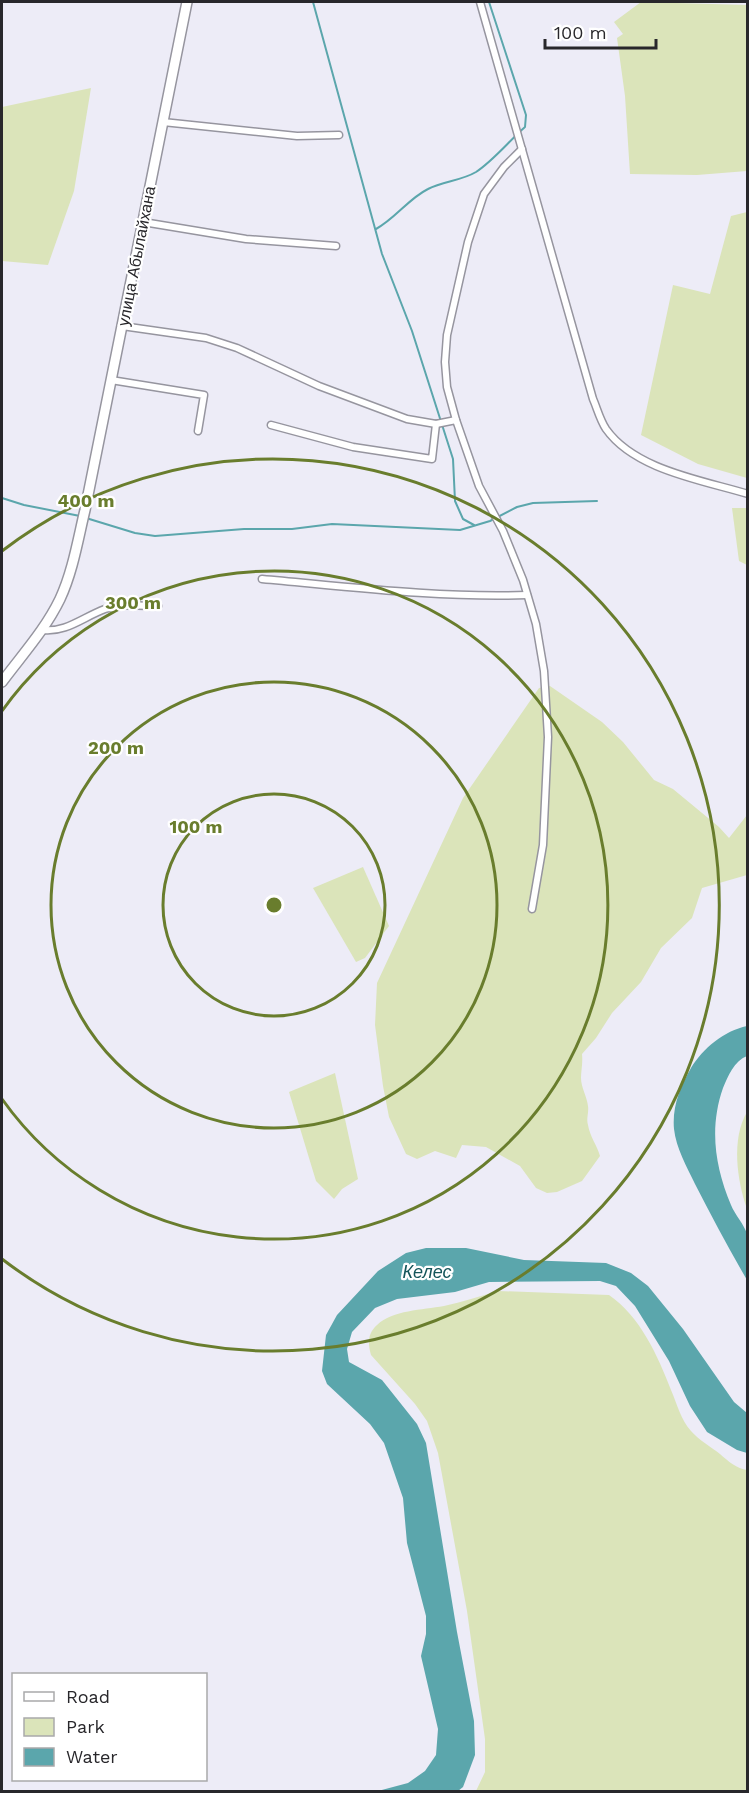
<svg xmlns="http://www.w3.org/2000/svg" width="749" height="1793" viewBox="0 0 749 1793" font-family="'Work Sans',sans-serif">
  <style>
    .green { fill: #dbe4ba }
    .water { fill: #5ba6ac }
    .lines { fill: none; stroke-linecap: round; stroke-linejoin: round }
    .stream { stroke: #5ba6ac; stroke-width: 2 }
    .street-casing { stroke: #96959f; stroke-width: 9 }
    .secondary-casing { stroke: #96959f; stroke-width: 12 }
    .street { stroke: #fff; stroke-width: 6 }
    .secondary { stroke: #fff; stroke-width: 9 }
    .ring { fill: none; stroke: #697d2d; stroke-width: 3 }
    .labels { text-anchor: middle; stroke-width: 4.5; stroke-linejoin: round; paint-order: stroke }
    .street-label { font-size: 16px; fill: #28272b; stroke: #fff }
    .water-label { font-size: 18px; font-style: italic; fill: #14555a; stroke: #fff }
    .centre { fill: #697d2d; stroke: #fff; stroke-width: 3 }
    .ring-label { font-size: 18px; text-anchor: middle; font-weight: bold; fill: #697d2d; stroke: #fff; stroke-width: 4.5; stroke-linejoin: round; paint-order: stroke }
  </style>
  <rect width="100%" height="100%" fill="#edecf7"/>
  <g class="green">
    <polygon points="641,2 747,5 747,171 697,175 630,174 625,96 617,38 623,34 614,22"/>
    <polygon points="91,88 74,191 48,265 2,261 2,107"/>
    <polygon points="747,212 748,212 747,478 698,464 641,435 673,285 710,294 731,216"/>
    <polygon points="732,508 747,508 747,565 739,561"/>
    <path d="M550,686l52,36 21,20 31,38 19,9 46,38 10,11 18,-23v60l-45,13 -10,30 -31,30 -20,34 -29,31 -16,25 -14,16c1,9 -1,17 -1,24 0,9 6,19 7,28 1,7 -2,13 0,19 2,12 9,20 12,31l-18,25 -25,11 -10,1 -11,-5 -16,-22 -34,-19 -24,-2 -6,13 -21,-7 -18,8 -11,-5 -17,-37 -6,-31 -8,-61 2,-42 86,-185 76,-110z"/>
    <polygon points="363,867 389,926 365,958 356,962 313,888"/>
    <polygon points="335,1073 358,1179 342,1189 334,1199 316,1181 289,1092"/>
    <path d="M747,1112v97c-10,-28 -16,-70 0,-97z"/>
    <path d="M498,1291l111,4c31,21 49,61 62,95 6,14 10,30 20,41 8,9 20,16 29,23 8,7 17,15 27,16v321h-271l9,-19v-33l-18,-128 -29,-158 -11,-32 -12,-17 -44,-49c-3,-11 -4,-21 6,-30 16,-15 45,-15 67,-19 18,-4 36,-10 54,-15z"/>
  </g>
  <g class="water">
    <path d="M747,1026v30c-13,5 -19,20 -24,32 -14,40 -8,79 8,117 4,10 13,19 16,29 2,11 1,34 0,46 -18,-31 -35,-63 -52,-96 -8,-17 -19,-36 -21,-55 -2,-22 6,-42 17,-61 12,-20 33,-37 56,-42z"/>
    <polygon points="426,1248 466,1248 524,1260 606,1263 631,1273 648,1286 683,1329 734,1402 747,1413 747,1453 737,1450 707,1432 690,1406 669,1361 635,1306 616,1286 600,1281 489,1282 455,1292 397,1299 375,1308 352,1332 347,1349 349,1362 382,1380 417,1424 426,1443 457,1632 474,1721 475,1755 463,1787 458,1791 378,1791 408,1783 425,1771 436,1755 438,1729 421,1656 426,1634 426,1616 407,1543 403,1498 384,1443 370,1424 327,1384 322,1371 326,1335 337,1315 378,1271 406,1253"/>
  </g>
  <g class="lines">
    <g class="stream">
      <polyline points="313,2 382,254 412,331 453,459 455,501 463,519 474,525"/>
      <path d="M376,229c20,-11 32,-30 52,-40 15,-8 33,-8 48,-17 17,-11 34,-32 49,-45l1,-12 -37,-113"/>
      <polyline points="2,498 24,505 80,516"/>
      <polyline points="86,518 135,533 155,536 244,529 292,529 332,524 460,530 490,521 517,507 533,503 597,501"/>
    </g>
    <defs>
      <g id="street">
        <path d="M480,2l113,397c4,9 7,21 13,30 29,41 96,51 142,65"/>
        <polyline points="163,122 297,136 339,135"/>
        <polyline points="522,149 504,167 484,194 468,242 447,335 445,362 447,387 456,420 479,486 503,531 523,580 536,624 544,671 548,737 543,845 532,909"/>
        <polyline points="143,222 246,239 336,246"/>
        <polyline points="122,326 206,338 237,348 319,386 407,419 436,424 456,420"/>
        <polyline points="111,380 204,395 198,431"/>
        <polyline points="271,425 353,447 432,459 436,424"/>
        <path d="M262,579c89,8 177,19 265,16"/>
        <path d="M42,630c24,3 41,-13 63,-21 17,-6 36,-3 53,-3"/>
      </g>
      <path id="secondary" d="M2,682c20,-27 43,-52 58,-83 13,-28 18,-60 25,-89l102,-508"/>
    </defs>
    <use href="#street" class="street-casing"/>
    <use href="#secondary" class="secondary-casing"/>
    <use href="#street" class="street"/>
    <use href="#secondary" class="secondary"/>
  </g>
  <g class="ring">
    <circle cx="274" cy="905" r="111"/>
    <circle cx="274" cy="905" r="223"/>
    <path d="M2 711A334 334 0 1 1 2 1099"/>
    <path d="M2 551A446 446 0 1 1 2 1259"/>
  </g>
  <g class="labels">
    <g class="street-label">
      <text transform="translate(136 256) rotate(-79)" y="6">улица Абылайхана</text>
    </g>
    <g class="water-label">
      <text x="427" y="1278">Келес</text>
    </g>
  </g>
  <circle cx="274" cy="905" r="9" class="centre"/>
  <g class="ring-label">
    <text x="86" y="507">400 m</text>
    <text x="133" y="609">300 m</text>
    <text x="116" y="754">200 m</text>
    <text x="196" y="833">100 m</text>
  </g>
  <rect width="749" height="1793" fill="none" stroke="#28272b" stroke-width="6"/>
  <rect x="12" y="1673" width="195" height="108" fill="#ffffff" stroke="#a9a9aa" stroke-width="1.5"/>
  <rect x="24" y="1692" width="30" height="9" fill="#ffffff" stroke="#a9a9aa" stroke-width="1.5"/>
  <text x="66" y="1703" font-size="18" fill="#28272b">Road</text>
  <rect x="24" y="1718" width="30" height="18" fill="#dbe4ba" stroke="#a9a9aa" stroke-width="1.5"/>
  <text x="66" y="1733" font-size="18" fill="#28272b">Park</text>
  <rect x="24" y="1748" width="30" height="18" fill="#5ba6ac" stroke="#a9a9aa" stroke-width="1.5"/>
  <text x="66" y="1763" font-size="18" fill="#28272b">Water</text>
  <path d="M545 39v9h111v-9" fill="none" stroke="#28272b" stroke-width="3"/>
  <text x="554" y="39" font-size="18" fill="#28272b" stroke="#ffffff" stroke-width="4.5" paint-order="stroke">100 m</text>
</svg>
